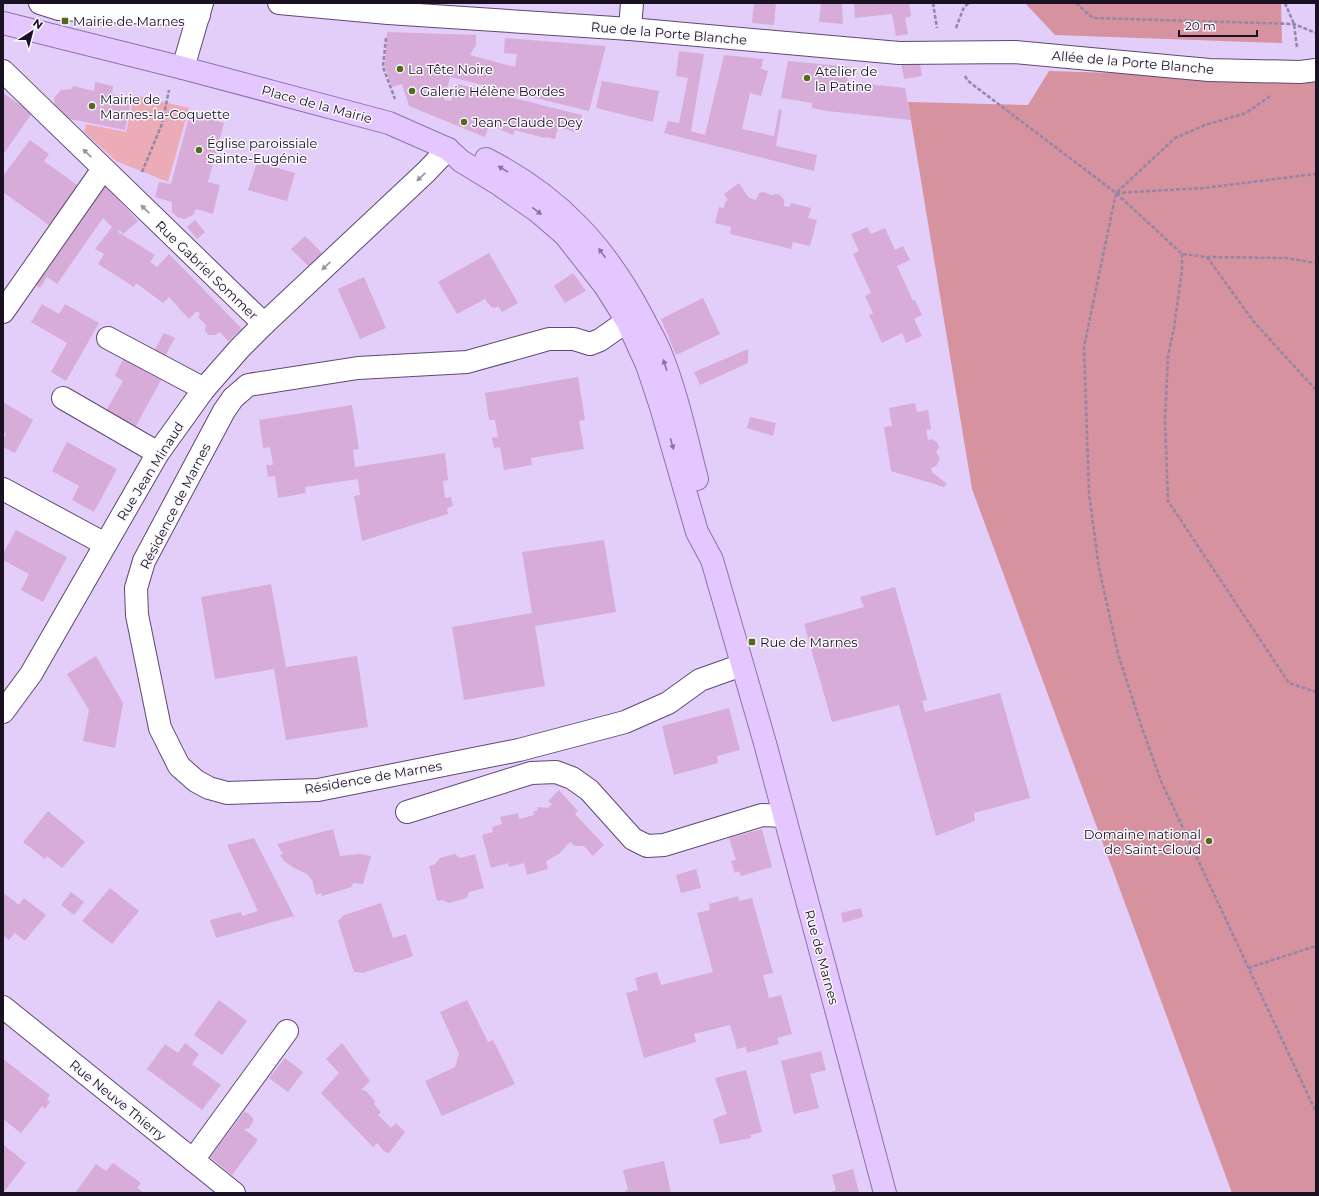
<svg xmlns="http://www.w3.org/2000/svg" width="1319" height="1196" viewBox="0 0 1319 1196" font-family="Montserrat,sans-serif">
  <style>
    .green { fill: #ebabb7 }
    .forest { fill: #d6929f }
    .building { fill: #d8acd8 }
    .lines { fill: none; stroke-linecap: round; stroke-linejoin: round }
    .minor-casing { stroke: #5f4875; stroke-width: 24 }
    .major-casing { stroke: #906fb1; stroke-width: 24 }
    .path { stroke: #9585a6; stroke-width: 2.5; stroke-dasharray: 4 2; stroke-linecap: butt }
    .minor { stroke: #fff; stroke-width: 22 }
    .major { stroke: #e3c7fe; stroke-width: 22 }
    .oneway { fill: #98949c }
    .oneway2 { fill: #89759b }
    .poi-dot { fill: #516b1e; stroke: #faf8fd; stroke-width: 1.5 }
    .labels { text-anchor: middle; stroke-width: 3; stroke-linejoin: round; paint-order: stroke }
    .poi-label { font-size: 13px; fill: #1a1123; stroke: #faf8fd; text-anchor: start }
    .street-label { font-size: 13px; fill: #1a1123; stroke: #faf8fd }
  </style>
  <rect width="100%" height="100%" fill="#e2cef9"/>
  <polygon class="green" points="134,95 189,108 168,182 116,161 84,132 86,124 126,132"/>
  <g class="forest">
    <polygon points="1025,3 1281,3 1282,43 1055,35"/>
    <polygon points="1049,71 1316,79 1316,1193 1232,1193 972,489 908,102 1028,105"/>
  </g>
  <g class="building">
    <polygon points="754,3 776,3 774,25 752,23"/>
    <polygon points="821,3 842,3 843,24 819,22"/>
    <polygon points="854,3 909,3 911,16 905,18 908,34 896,36 892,14 855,18"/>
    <polygon points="387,32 476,35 476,45 470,55 515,67 517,54 504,53 505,38 606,46 589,111 450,77 444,100 451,101 457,84 582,115 579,129 576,129 575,132 558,127 555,139 545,137 545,138 515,130 513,135 489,125 485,137 409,106 402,84 392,87 385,67"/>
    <polygon points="679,51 704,54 691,131 705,135 724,55 763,59 761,69 768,71 761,96 750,93 742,129 774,136 779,109 782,110 776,146 817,155 814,171 664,133 668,121 679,123 688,78 676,76"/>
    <polygon points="919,58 922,76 904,79 901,62"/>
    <polygon points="788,61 851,67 847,82 905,88 911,120 827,111 812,108 812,103 781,98"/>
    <polygon points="602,81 659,91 653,122 596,108"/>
    <polygon points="95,82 113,86 112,94 132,98 125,130 65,118 55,108 54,98 61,90 72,89 73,86 94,91"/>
    <polygon points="3,93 32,113 3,155"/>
    <polygon points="190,113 224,123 208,182 220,185 213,214 196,209 193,215 184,219 177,217 172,212 172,202 155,197 159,182 171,184"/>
    <polygon points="30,140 49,154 44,161 81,188 53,228 3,192 3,176"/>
    <polygon points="257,162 295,173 287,201 248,190"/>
    <polygon points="739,183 749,198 756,200 759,193 764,192 771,195 779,194 784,200 784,206 790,207 791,203 811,208 808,218 817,220 810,246 793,242 791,249 730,234 731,227 715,223 719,207 724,208 725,202 728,200 724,194"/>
    <polygon points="103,184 138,221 123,234 120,230 118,232 155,255 150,262 157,267 169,254 242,329 228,341 220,332 215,335 209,335 205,331 206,325 198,317 200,314 197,311 189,319 169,297 163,303 136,283 134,287 98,264 104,254 95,249 112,227 103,218 57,284 47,277 40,288 34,284"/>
    <polygon points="195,220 205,232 197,239 187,227"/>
    <polygon points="867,227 871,234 885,228 895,250 903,246 910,260 897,266 913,301 915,300 922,315 914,319 922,336 906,343 902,333 882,343 869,315 873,313 865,296 871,293 853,254 859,251 851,234"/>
    <polygon points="305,236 323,254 309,267 291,249"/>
    <polygon points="489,253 518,303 502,312 498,306 495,308 491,307 489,304 488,304 485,299 457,314 438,282"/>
    <polygon points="573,273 586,291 565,303 554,286"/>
    <polygon points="364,277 386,328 360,339 338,289"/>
    <polygon points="703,298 720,334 676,355 661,319"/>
    <polygon points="42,304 59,314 65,304 99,323 66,381 51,372 67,343 31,322"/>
    <polygon points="164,333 175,338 164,358 153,353"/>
    <polygon points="748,349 748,363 700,385 694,372"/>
    <polygon points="123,359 161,380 132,433 102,418 123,381 115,376"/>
    <polygon points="578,377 585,420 579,421 584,449 531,458 532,465 504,470 500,447 494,448 492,438 498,437 495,420 489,420 485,393"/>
    <polygon points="3,402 33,420 15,453 3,447 3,439 6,434 3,432"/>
    <polygon points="915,403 917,412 928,410 931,429 926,430 928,440 932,439 937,442 939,447 936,452 940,459 936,466 931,468 932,472 947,484 944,487 891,471 884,427 892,426 889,408"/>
    <polygon points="352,405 359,449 353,450 355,467 445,453 448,480 443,481 445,498 451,497 453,506 447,508 448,514 362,541 354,496 360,495 358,479 305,487 306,493 278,498 275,476 268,477 266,465 273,465 270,447 263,448 259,420"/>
    <polygon points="750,417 776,423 773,436 747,428"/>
    <polygon points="67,442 117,469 94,512 72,500 79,486 52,471"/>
    <polygon points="16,530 67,557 43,602 21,590 29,574 3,560 3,554"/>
    <polygon points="604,540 616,612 535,626 545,686 464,700 452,627 532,613 522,552"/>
    <polygon points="271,584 286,667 357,656 368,727 286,740 274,669 215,679 201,597"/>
    <polygon points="895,587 927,700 922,701 925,712 1000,693 1030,798 974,813 975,821 936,836 899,705 832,722 804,624 864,607 860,597"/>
    <polygon points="96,656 123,703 115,748 83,741 89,710 67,674"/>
    <polygon points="729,708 740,750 717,756 718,763 674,775 662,726"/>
    <polygon points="559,790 578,811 575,814 604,845 593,856 584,846 575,846 570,842 559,854 546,861 548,869 527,875 524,863 509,867 508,863 491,868 482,835 493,832 492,827 502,824 500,817 518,813 519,819 534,815 533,812 538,810 537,807 548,808 552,804 548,801"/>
    <polygon points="48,811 85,842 62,868 47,856 45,859 23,842"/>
    <polygon points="333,829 340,856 360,854 371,856 363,884 353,883 352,887 322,896 321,893 316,895 312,880 307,874 294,868 284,861 280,855 283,854 277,844"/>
    <polygon points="762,829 772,867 741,876 739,871 735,873 731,861 736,860 729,838"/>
    <polygon points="254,838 294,916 216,938 210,920 241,912 242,916 258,911 227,845"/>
    <polygon points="455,854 460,858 475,854 484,888 469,892 467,898 449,903 442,900 437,901 429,866 435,864 440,858"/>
    <polygon points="696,869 701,888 681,893 676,875"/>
    <polygon points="110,888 139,911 112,944 82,921"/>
    <polygon points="71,892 84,902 74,915 61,905"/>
    <polygon points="5,894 19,905 24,898 46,915 25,941 15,933 9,940 3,935 3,896"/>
    <polygon points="738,896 739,901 752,898 773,973 763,975 769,998 781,995 792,1034 777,1038 779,1044 747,1053 746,1047 737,1049 730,1025 694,1034 696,1042 644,1058 626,993 638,990 635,978 657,972 661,985 713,972 697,913 710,910 709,904"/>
    <polygon points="381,903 393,938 406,934 413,956 363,973 354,972 338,921 344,915"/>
    <polygon points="861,908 863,917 843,923 841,913"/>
    <polygon points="219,1000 247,1021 222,1055 194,1035"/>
    <polygon points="467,1000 488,1042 493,1040 515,1084 442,1116 425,1081 455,1067 459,1054 440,1012"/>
    <polygon points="185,1043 199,1054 192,1064 221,1085 202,1110 147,1069 165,1044 178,1053"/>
    <polygon points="342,1043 370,1081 361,1090 366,1091 375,1101 374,1104 381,1112 378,1115 391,1128 396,1123 405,1132 389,1153 385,1152 377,1143 373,1147 321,1093 339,1073 326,1059"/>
    <polygon points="821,1051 826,1070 810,1074 819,1108 794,1114 781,1061"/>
    <polygon points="285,1058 303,1072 288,1092 269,1078"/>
    <polygon points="3,1059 50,1095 47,1100 50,1102 45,1109 42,1106 21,1133 3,1119"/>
    <polygon points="746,1070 762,1132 750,1135 751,1138 720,1144 713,1119 727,1114 715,1078"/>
    <polygon points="245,1111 253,1118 253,1122 249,1128 244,1129 258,1140 232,1175 210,1157"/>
    <polygon points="4,1145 26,1163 3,1193 3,1147"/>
    <polygon points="664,1161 671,1193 626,1193 625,1191 628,1190 623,1170"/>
    <polygon points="113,1163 141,1183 137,1188 143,1192 142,1193 75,1193 96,1164 106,1171"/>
    <polygon points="853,1169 859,1193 827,1193 836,1190 832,1175"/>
  </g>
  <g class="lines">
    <defs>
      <g id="minor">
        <polyline points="40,3 59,9 199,15"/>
        <polyline points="279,3 388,13 630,29 899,53 1015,52 1209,70 1300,72 1316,70"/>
        <polyline points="630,29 632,3"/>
        <polyline points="183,68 202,3"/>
        <polyline points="3,71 264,324"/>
        <polyline points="3,312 103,169"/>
        <polyline points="627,321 600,340 590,344 574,339 549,339 467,362 358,368 248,385 233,398 224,411 144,561 136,588 137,615 160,728 179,766 196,781 209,788 227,793 318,790 519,750 625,722 668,703 700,680 742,665"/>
        <polyline points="108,338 204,389"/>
        <polyline points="63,398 158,453"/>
        <polyline points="3,489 105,544"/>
        <polyline points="3,712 31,674 158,453 204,389 240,348 264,324 426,172 448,149"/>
        <polyline points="407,812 531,773 556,772 572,778 589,790 633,839 647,846 664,845 762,815 784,816"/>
        <polyline points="3,1007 234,1193"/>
        <polyline points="193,1160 287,1031"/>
      </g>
      <g id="major">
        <polyline points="3,23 183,68 389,123 448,149 461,161 497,183 537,211 565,235 605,286 627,321 647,365 661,407 697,532 712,560 765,743 885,1193"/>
        <path d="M486,159c73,37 120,88 157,159 6,12 13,23 18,36 16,40 25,83 36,125"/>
      </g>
    </defs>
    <use href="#minor" class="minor-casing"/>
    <use href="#major" class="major-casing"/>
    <g class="path">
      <polyline points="933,3 937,28"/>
      <polyline points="1076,3 1093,18 1294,24 1316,33"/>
      <polyline points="1285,3 1294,24 1297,48"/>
      <polyline points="956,28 964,7 969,3"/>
      <polyline points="386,38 383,67 395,99"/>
      <polyline points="965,76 968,81 1116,193 1182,254 1207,257 1286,258 1316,263"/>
      <polyline points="1270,96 1246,113 1205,125 1175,138 1116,193 1084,347 1089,493 1099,568 1118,654 1141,725 1161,781 1316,1112"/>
      <polyline points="142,172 162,124 169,90"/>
      <polyline points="1116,193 1203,188 1316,174"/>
      <polyline points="1182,254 1182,270 1174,328 1168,356 1165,420 1168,501 1289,683 1316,692"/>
      <polyline points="1207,257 1254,322 1316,390"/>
      <polyline points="1248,968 1316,946"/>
    </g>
    <use href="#minor" class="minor"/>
    <use href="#major" class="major"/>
  </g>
  <defs><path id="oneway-solid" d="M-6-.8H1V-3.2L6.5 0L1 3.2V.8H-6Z"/></defs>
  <g class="oneway">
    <use href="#oneway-solid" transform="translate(87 153) rotate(-136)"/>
    <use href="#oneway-solid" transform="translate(421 177) rotate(137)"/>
    <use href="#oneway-solid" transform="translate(145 209) rotate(-136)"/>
    <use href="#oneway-solid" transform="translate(326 266) rotate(137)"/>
  </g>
  <g class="oneway2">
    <use href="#oneway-solid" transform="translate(503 169) rotate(-149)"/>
    <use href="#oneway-solid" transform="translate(537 211) rotate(38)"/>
    <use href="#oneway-solid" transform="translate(602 253) rotate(-126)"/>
    <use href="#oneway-solid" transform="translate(665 365) rotate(-108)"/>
    <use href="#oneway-solid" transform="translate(672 444) rotate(74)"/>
  </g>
  <g class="poi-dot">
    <rect x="61" y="17" width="8" height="8" rx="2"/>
    <circle cx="400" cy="69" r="4"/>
    <circle cx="807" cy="78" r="4"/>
    <circle cx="412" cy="91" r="4"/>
    <circle cx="92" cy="106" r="4"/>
    <circle cx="464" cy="122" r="4"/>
    <circle cx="199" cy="150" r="4"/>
    <rect x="748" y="638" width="8" height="8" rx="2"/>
    <circle cx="1209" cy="841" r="4"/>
  </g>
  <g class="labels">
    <g class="poi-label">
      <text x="73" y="26">Mairie de Marnes</text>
      <text x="408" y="74">La Tête Noire</text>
      <text x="815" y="76">Atelier de<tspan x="815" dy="15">la Patine</tspan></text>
      <text x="420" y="96">Galerie Hélène Bordes</text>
      <text x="100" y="104">Mairie de<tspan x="100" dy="15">Marnes-la-Coquette</tspan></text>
      <text x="472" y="127">Jean-Claude Dey</text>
      <text x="207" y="148">Église paroissiale<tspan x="207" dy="15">Sainte-Eugénie</tspan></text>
      <text x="760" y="647">Rue de Marnes</text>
      <text x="1201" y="839" text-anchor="end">Domaine national<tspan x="1201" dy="15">de Saint-Cloud</tspan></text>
    </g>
    <g class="street-label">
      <text transform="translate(669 33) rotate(5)" y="5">Rue de la Porte Blanche</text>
      <text transform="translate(1133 62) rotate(5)" y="5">Allée de la Porte Blanche</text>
      <text transform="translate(317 104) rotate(15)" y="5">Place de la Mairie</text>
      <text transform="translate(207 270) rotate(44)" y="5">Rue Gabriel Sommer</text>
      <text transform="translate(150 471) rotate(-58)" y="5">Rue Jean Minaud</text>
      <text transform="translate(175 506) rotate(-63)" y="5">Résidence de Marnes</text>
      <text transform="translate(373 777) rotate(-10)" y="5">Résidence de Marnes</text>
      <text transform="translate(822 957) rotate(75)" y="5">Rue de Marnes</text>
      <text transform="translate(118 1100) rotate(39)" y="5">Rue Neuve Thierry</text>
    </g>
  </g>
  <rect width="1319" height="1196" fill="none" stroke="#1a1123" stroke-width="8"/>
  <g transform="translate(32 32) rotate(36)" stroke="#faf8fd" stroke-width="3" paint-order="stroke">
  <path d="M0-3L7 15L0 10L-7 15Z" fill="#1a1123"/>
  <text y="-6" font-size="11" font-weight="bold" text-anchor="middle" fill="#1a1123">N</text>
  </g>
  <path d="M1179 30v6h78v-6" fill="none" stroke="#1a1123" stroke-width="2"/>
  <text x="1185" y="30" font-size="12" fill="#1a1123" stroke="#faf8fd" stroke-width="3" paint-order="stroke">20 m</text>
</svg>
